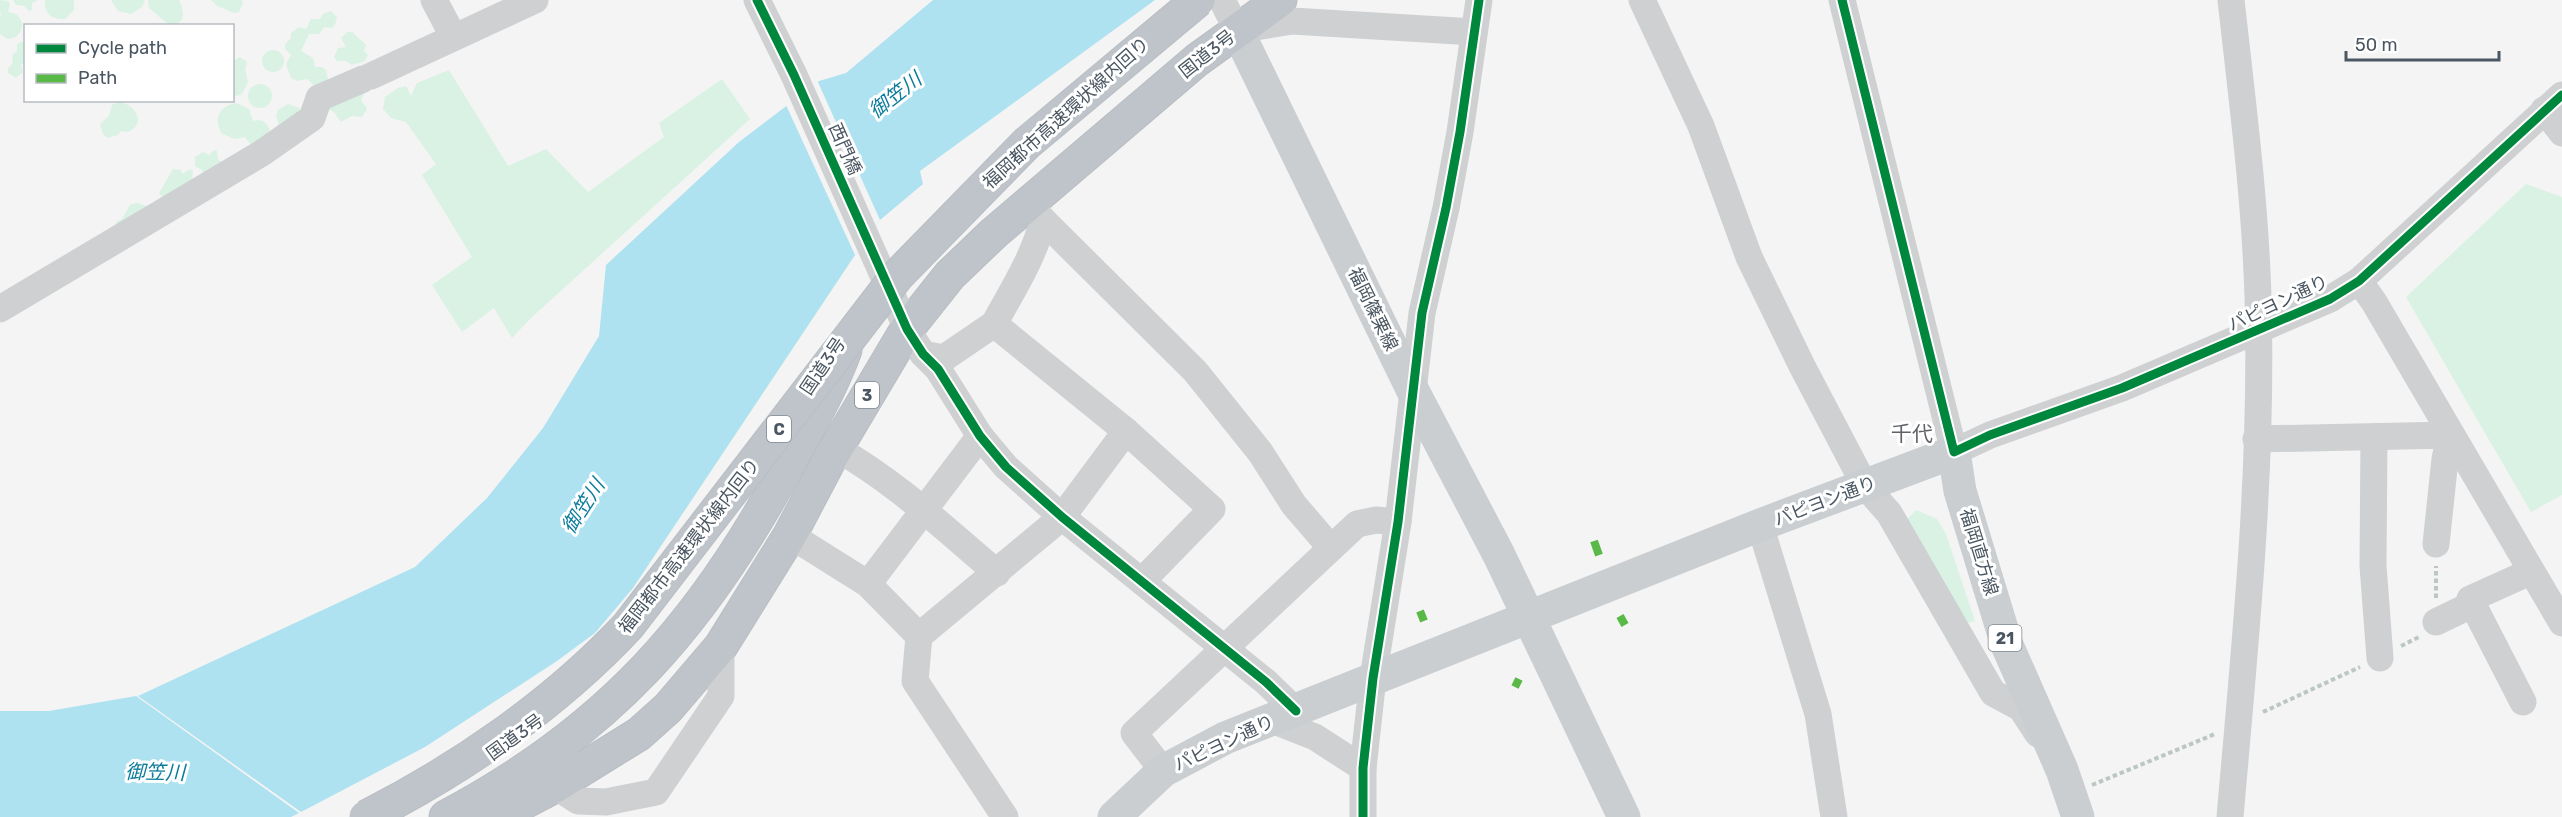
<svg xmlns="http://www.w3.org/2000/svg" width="2562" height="817" viewBox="0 0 2562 817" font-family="Rubik,'Noto Sans JP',sans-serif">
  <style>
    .green { fill: #d9f2e3 }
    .water { fill: #aee2f0 }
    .pier { fill: #f4f4f4 }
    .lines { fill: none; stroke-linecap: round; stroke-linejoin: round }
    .highway-casing { stroke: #b9bec3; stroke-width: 35 }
    .path { stroke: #bcc7c4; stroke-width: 4; stroke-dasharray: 4.5 3; stroke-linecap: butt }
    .minor { stroke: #ced0d2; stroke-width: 27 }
    .major { stroke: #caced1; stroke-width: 33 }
    .highway { stroke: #bec4c9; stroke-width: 33 }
    .highway-bridge-casing { stroke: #b9bec3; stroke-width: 35; stroke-linecap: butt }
    .highway-bridge { stroke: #bec4c9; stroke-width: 33 }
    .quiet { stroke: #58b947; stroke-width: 8; stroke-dasharray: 15 8; stroke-linecap: butt }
    .cycleway-casing { stroke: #fff; stroke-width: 13 }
    .cycleway { stroke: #00873e; stroke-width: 9 }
    .labels { text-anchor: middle; stroke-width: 6; stroke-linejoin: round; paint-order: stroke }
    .shield { fill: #fff; stroke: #808990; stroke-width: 1.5 }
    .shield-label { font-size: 16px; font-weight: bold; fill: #4a5661 }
    .street-label { font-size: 18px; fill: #4a5661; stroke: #fff }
    .water-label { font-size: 20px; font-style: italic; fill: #0c7c9b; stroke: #fff }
    .quarter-label { font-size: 21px; fill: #5f6368; stroke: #fff }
  </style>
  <rect width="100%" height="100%" fill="#f4f4f4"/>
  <g class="green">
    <path d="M0,0l8,1 2,3 -2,8 8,2c9,8 8,18 -2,24l-6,1 -8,-5v-18l2,-2 -2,-1z"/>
    <polygon points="13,0 38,0 32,3 32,10 29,11 24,6 16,5"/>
    <path d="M45,0h29v10l-9,9c-13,1 -21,-5 -20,-19z"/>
    <polygon points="111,0 145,0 142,7 131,14 118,11"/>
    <path d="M148,0h31c5,11 8,25 -10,25l-20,-17z"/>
    <polygon points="211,0 242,0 243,3 239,12 234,13 217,6"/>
    <polygon points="331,11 337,17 335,25 332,28 324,27 319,34 309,34 301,51 313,58 315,67 322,67 326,70 328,80 314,86 308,79 297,81 291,78 286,64 291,55 285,49 285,44 291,38 291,33 299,27 306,29 311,19 320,19 323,14"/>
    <polygon points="347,32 352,32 366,45 364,51 368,55 365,61 352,65 346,61 337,61 334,57 338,48 346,47 341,38"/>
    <polygon points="20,42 25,42 25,62 21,65 23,72 16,78 8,73 8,68 13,63 12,55 17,51 17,45"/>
    <circle cx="273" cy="61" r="11"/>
    <polygon points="240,57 247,62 245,69 248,82 242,94 233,97 233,61"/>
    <polygon points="449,70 508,166 546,149 588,192 664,137 659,123 722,79 750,119 531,318 512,338 494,308 462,332 432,285 472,257 422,175 436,164 406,122 391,118 383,109 385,97 398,88 406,86 411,96 417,83"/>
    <circle cx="260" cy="96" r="12"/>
    <polygon points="365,92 361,100 367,109 362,117 352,116 341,122 334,112 327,109"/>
    <path d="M118,102c16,1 30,21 10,30l-7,-1 -3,4 -11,3 -4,-4 -3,-10 9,-8 3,-11z"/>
    <path d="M236,103l13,6 4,12c11,-3 18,5 17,15l-19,9 -6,-8 -10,2 -13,-5c-9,-15 -3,-28 14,-31z"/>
    <polygon points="288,104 299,108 302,113 279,126 276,115 278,110"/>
    <polygon points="214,150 217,151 218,159 222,162 204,176 202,170 195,166 195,157 203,152 209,155"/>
    <polygon points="173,169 181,170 182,174 190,169 193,171 192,180 164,199 159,193"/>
    <polygon points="2526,184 2562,197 2562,495 2531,512 2406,297"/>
    <polygon points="136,203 147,206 114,229 117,221 122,219 130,205"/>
    <polygon points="1916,510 1937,519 1946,534 1975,621 1964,624 1904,522"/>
  </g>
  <g class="water">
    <polygon points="933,0 1155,0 920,171 923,184 880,220 855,255 633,588 595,633 557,661 425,747 301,812 138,696 415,567 487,498 543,428 599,336 606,265 739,142 819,81 846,73"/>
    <polygon points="136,696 299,813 291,817 0,817 0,711 49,711"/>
  </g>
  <polygon class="pier" points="817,80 880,220 855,255 785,103"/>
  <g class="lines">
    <defs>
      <g id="highway">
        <path d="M446,817c162,-86 257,-193 342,-353 21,-38 42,-73 57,-114"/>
        <polyline points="496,817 555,786 639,734 668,708 721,646 790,535 831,457 907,329 950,275 994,233 1197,60 1280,0"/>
      </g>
    </defs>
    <use href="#highway" class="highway-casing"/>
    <g class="path">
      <polyline points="2436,598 2436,566"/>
      <polyline points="2401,646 2421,636"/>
      <polyline points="2263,712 2360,667"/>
      <polyline points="2092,785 2215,734"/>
    </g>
    <g class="minor">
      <polyline points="434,0 453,36"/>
      <polyline points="757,0 794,75 907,329 923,354 938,369 980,436 1006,467 1062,517 1266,682 1296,711"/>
      <polyline points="1222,0 1237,30 1292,21 1474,32"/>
      <polyline points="1642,0 1701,126 1749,257 1802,366 1865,486 1889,513 1993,693 2021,708 2038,734"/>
      <polyline points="1842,0 1954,452 1990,435 2122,388 2330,299 2359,281 2562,95"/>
      <polyline points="371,76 535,0"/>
      <polyline points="2544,110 2562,133"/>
      <path d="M1029,205l14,15c-9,37 -31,71 -49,104l132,107 86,78 -70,72"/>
      <polyline points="1043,220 1195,371 1260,452 1294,505 1331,548"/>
      <polyline points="2359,281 2374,302 2562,623"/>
      <polyline points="0,309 262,153 312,118 319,98 363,79"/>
      <polyline points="923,354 944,358 994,324"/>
      <polyline points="2374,437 2373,566 2380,658"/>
      <polyline points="2256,439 2450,435 2445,459 2436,544"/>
      <path d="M837,449c58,32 109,81 160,124"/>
      <polyline points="1760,525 1818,714 1834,817"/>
      <polyline points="790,535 868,584 919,636"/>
      <polyline points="868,584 980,436"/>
      <polyline points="2436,622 2471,605"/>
      <polyline points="2523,702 2470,599 2530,572"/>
      <polyline points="1272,720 1315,737 1363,768"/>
      <polyline points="1163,771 1134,733 1357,524 1376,520 1398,522"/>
      <polyline points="555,786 578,801 606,802 656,792 721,696 721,646"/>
      <polyline points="1005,817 915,681 919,636 1062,517 1126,431"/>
      <polyline points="1363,817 1363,768 1373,678 1398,522 1422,313 1446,208 1460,132 1479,0"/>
      <path d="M2230,817c15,-173 33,-346 28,-520 -3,-99 -16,-198 -27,-297"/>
    </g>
    <g class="major">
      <polyline points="1237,30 1413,391 1499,555 1624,817"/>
      <polyline points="1114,817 1163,771 1225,738 1760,525 1954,452 1960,491 2007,645 2062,770 2078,817"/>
    </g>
    <use href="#highway" class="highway"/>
    <defs>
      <path id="highway-bridge" d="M366,817c95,-48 189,-113 262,-191l269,-350 130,-133 171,-143"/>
    </defs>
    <use href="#highway-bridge" class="highway-bridge-casing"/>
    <use href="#highway-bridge" class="highway-bridge"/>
    <g class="quiet">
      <polyline points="1594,541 1600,558"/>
      <polyline points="1420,611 1424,621"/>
      <polyline points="1620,616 1625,625"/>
      <polyline points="1515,687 1519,679"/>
    </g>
    <defs>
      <g id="cycleway">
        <polyline points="757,0 794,75 907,329 923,354 938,369 980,436 1006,467 1062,517 1266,682 1296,711"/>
        <polyline points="1842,0 1954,452 1990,435 2122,388 2330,299 2359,281 2562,95"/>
        <polyline points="1363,817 1363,768 1373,678 1398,522 1422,313 1446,208 1460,132 1479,0"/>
      </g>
    </defs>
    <use href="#cycleway" class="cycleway-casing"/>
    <use href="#cycleway" class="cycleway"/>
  </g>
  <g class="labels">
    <g class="shield">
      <rect x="855" y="382" width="24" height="26" rx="4.5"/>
      <rect x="767" y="416" width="24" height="26" rx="4.5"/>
      <rect x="1988.5" y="625" width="33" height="26" rx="4.5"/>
    </g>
    <g class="shield-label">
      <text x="867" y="401">3</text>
      <text x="779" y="435">C</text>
      <text x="2005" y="644">21</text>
    </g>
    <g class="street-label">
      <text transform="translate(1207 54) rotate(-38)" y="6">国道3号</text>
      <text transform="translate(1066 113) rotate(-42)" y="6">福岡都市高速環状線内回り</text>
      <text transform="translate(845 149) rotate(66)" y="6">西門橋</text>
      <text transform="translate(2278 303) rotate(-25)" y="6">パピヨン通り</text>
      <text transform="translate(1373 309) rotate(64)" y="6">福岡篠栗線</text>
      <text transform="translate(823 366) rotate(-56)" y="6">国道3号</text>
      <text transform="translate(1825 501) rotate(-21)" y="6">パピヨン通り</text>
      <text transform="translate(689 546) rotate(-52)" y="6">福岡都市高速環状線内回り</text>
      <text transform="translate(1979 552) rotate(73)" y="6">福岡直方線</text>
      <text transform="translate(515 737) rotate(-36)" y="6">国道3号</text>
      <text transform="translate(1224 743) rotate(-25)" y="6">パピヨン通り</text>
    </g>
    <g class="water-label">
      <text transform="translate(895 95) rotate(-38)" y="7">御笠川</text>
      <text transform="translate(583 506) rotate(-57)" y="7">御笠川</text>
      <text transform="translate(155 772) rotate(1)" y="7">御笠川</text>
    </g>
    <g class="quarter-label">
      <text x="1912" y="441">千代</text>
    </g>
  </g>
  <rect x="24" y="24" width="210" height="78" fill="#ffffff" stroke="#b7bbc0" stroke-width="1.5"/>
  <rect x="36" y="44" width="30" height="9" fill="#00873e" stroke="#b7bbc0" stroke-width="1.5"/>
  <text x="78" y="54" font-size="18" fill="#4a5661">Cycle path</text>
  <rect x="36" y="74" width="30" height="9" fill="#58b947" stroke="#b7bbc0" stroke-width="1.5"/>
  <text x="78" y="84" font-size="18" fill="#4a5661">Path</text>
  <path d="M2346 51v9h153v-9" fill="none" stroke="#4a5661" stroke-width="3"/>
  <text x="2355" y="51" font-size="18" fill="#4a5661" stroke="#ffffff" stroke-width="4.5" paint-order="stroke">50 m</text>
</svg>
